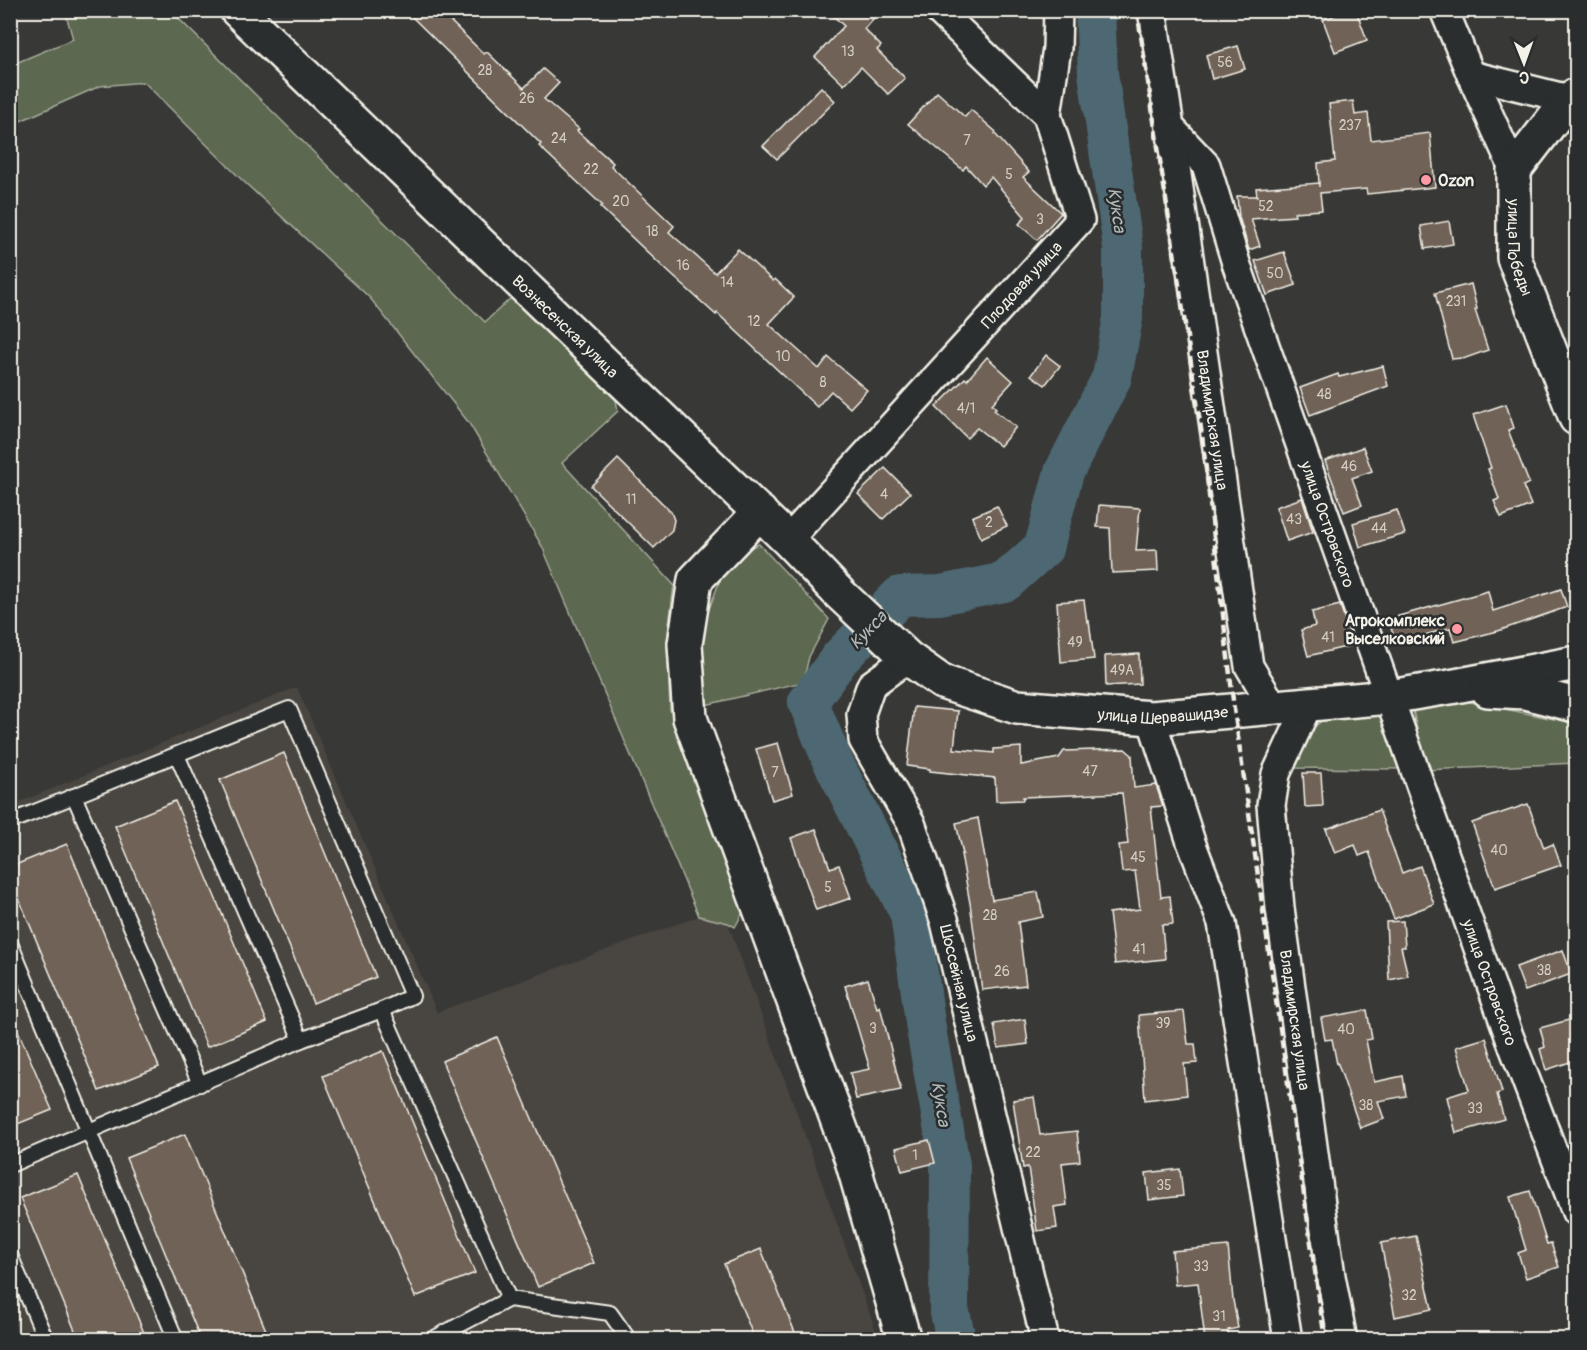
<svg xmlns="http://www.w3.org/2000/svg" width="1587" height="1350" viewBox="0 0 1587 1350" font-family="Pangolin,sans-serif">
  <style>
    .built { fill: #494540 }
    .green { fill: #5c674f; stroke: #a8ac9c; stroke-width: 1.5 }
    .lines { fill: none; stroke-linecap: round; stroke-linejoin: round }
    .river { stroke: #4d6872; stroke-width: 40 }
    .building { fill: #706257; stroke: #f4f1e8; stroke-width: 1.5 }
    .service-casing { stroke: #f4f1e8; stroke-width: 18 }
    .minor-casing { stroke: #f4f1e8; stroke-width: 32 }
    .tertiary-casing { stroke: #f4f1e8; stroke-width: 38 }
    .service { stroke: #2a2d2e; stroke-width: 14 }
    .minor { stroke: #2a2d2e; stroke-width: 27 }
    .tertiary { stroke: #2a2d2e; stroke-width: 33 }
    .rail { stroke: #f4f1e8; stroke-width: 4.5; stroke-dasharray: 9 4.5; stroke-linecap: butt }
    .poi-dot { fill: #ff9aa2; stroke: #2a2d2e; stroke-width: 2 }
    .labels { text-anchor: middle; stroke-width: 5; stroke-linejoin: round; paint-order: stroke }
    .number-label { font-size: 14px; fill: #d3cdc4 }
    .poi-label { font-size: 16px; font-weight: bold; fill: #f4f1e8; stroke: #2a2d2e; text-anchor: start }
    .street-label { font-size: 16px; fill: #f4f1e8; stroke: #2a2d2e }
    .water-label { font-size: 18px; font-style: italic; fill: #b1bab9; stroke: #2a2d2e }
  </style>
  <rect width="100%" height="100%" fill="#383836"/>
  <filter id="ink" filterUnits="userSpaceOnUse"><feTurbulence type="fractalNoise" baseFrequency=".0167" numOctaves="2"/><feDisplacementMap in="SourceGraphic" scale="12" xChannelSelector="R" yChannelSelector="G"/><feConvolveMatrix kernelMatrix="1 2 1 2 8 2 1 2 1" color-interpolation-filters="sRGB"/></filter>
  <g filter="url(#ink)">
    <polygon class="built" points="297,687 437,1012 699,916 728,923 879,1339 22,1339 10,1312 10,806"/>
    <g class="green">
      <polygon points="65,11 171,11 485,322 511,298 616,400 618,411 562,463 674,585 667,641 670,709 745,909 735,927 728,923 699,916 542,546 469,423 370,298 242,180 144,82 100,86 11,125 11,65 73,39"/>
      <polygon points="759,544 829,619 809,657 803,682 701,706 699,636 721,577 741,551"/>
      <polygon points="1465,701 1564,721 1576,726 1576,763 1425,770 1413,710"/>
      <polygon points="1386,712 1405,769 1287,768 1306,734 1324,719"/>
    </g>
    <g class="lines">
      <polyline class="river" points="956,1340 949,1308 950,1165 926,1029 910,914 833,762 808,702 840,658 900,596 940,595 1005,582 1044,547 1064,472 1112,377 1123,318 1123,247 1098,73 1095,10"/>
    </g>
    <g class="building">
      <polygon points="405,10 439,10 484,54 487,52 524,88 543,69 559,83 544,99 579,129 577,131 613,163 611,166 674,226 669,232 715,273 738,249 773,281 775,279 794,297 769,324 819,369 828,357 867,390 850,408 831,391 817,407 717,313 716,315 663,267 600,207 602,205 539,146 541,144"/>
      <polygon points="827,10 881,10 864,29 881,46 877,50 905,78 888,94 861,67 844,85 815,57 844,26"/>
      <polygon points="1347,10 1356,10 1367,40 1335,52 1323,20"/>
      <polygon points="1238,46 1245,69 1212,79 1206,55"/>
      <polygon points="821,87 835,101 777,159 763,146"/>
      <polygon points="937,92 965,117 971,110 996,132 995,134 1029,172 1023,177 1061,213 1037,240 1019,224 1025,217 991,177 983,185 966,166 963,170 908,124"/>
      <polygon points="1353,101 1355,115 1368,113 1371,140 1430,133 1435,187 1367,194 1366,189 1320,193 1322,210 1294,212 1295,216 1251,219 1260,246 1249,250 1239,217 1237,196 1257,196 1256,188 1319,183 1319,187 1318,163 1335,161 1329,104"/>
      <polygon points="1449,221 1453,244 1425,249 1421,226"/>
      <polygon points="1284,252 1296,285 1267,295 1255,261"/>
      <polygon points="1471,284 1477,309 1475,310 1488,350 1463,359 1462,358 1452,359 1435,293"/>
      <polygon points="1046,355 1060,366 1045,385 1031,375"/>
      <polygon points="987,357 1013,381 992,404 996,408 994,410 1016,427 1000,446 977,428 967,438 936,407 965,378 967,380"/>
      <polygon points="1383,366 1388,386 1310,415 1300,388 1338,374 1339,377"/>
      <polygon points="1506,404 1514,428 1508,430 1529,483 1523,486 1531,505 1501,517 1494,501 1499,499 1488,469 1491,468 1473,415"/>
      <polygon points="1363,447 1372,471 1352,478 1362,505 1344,512 1325,461"/>
      <polygon points="618,459 671,512 674,520 672,530 654,548 591,486"/>
      <polygon points="885,468 910,493 883,519 858,494"/>
      <polygon points="1302,498 1313,532 1287,541 1276,507"/>
      <polygon points="1099,505 1140,508 1136,551 1157,550 1158,571 1112,573 1110,528 1097,527"/>
      <polygon points="997,506 1007,526 981,538 972,517"/>
      <polygon points="1397,510 1405,534 1360,547 1353,523"/>
      <polygon points="1561,589 1567,607 1498,631 1454,642 1450,628 1396,643 1388,619 1488,591 1493,611"/>
      <polygon points="1084,600 1087,622 1089,621 1094,659 1061,662 1057,602"/>
      <polygon points="1340,605 1354,645 1308,656 1301,630 1315,626 1312,612"/>
      <polygon points="1139,654 1140,684 1106,686 1105,656"/>
      <polygon points="914,707 958,711 954,749 994,753 994,749 1021,747 1021,765 1059,758 1064,751 1125,749 1132,755 1134,788 1156,785 1163,806 1151,807 1161,897 1170,896 1173,924 1162,925 1165,959 1115,964 1109,913 1140,909 1135,871 1122,872 1119,845 1128,844 1122,793 1023,797 1023,800 996,801 995,778 930,771 930,769 907,766"/>
      <polygon points="778,743 793,794 772,800 756,749"/>
      <polygon points="284,753 376,977 313,1003 220,780"/>
      <polygon points="1303,773 1321,773 1323,806 1305,807"/>
      <polygon points="175,801 267,1022 207,1047 115,826"/>
      <polygon points="1528,804 1544,848 1553,844 1561,865 1495,888 1472,823"/>
      <polygon points="1379,810 1402,873 1420,866 1434,904 1394,919 1369,852 1359,856 1355,845 1335,853 1326,829"/>
      <polygon points="978,818 992,900 1038,892 1043,917 1018,922 1026,985 982,990 970,903 961,854 963,854 956,823"/>
      <polygon points="816,829 830,868 839,865 851,898 816,910 791,838"/>
      <polygon points="67,844 159,1067 99,1091 10,877 10,867"/>
      <polygon points="1403,921 1405,947 1401,947 1408,976 1389,980 1386,922"/>
      <polygon points="1563,950 1571,974 1525,991 1516,967"/>
      <polygon points="868,979 877,1008 880,1006 901,1090 856,1099 850,1073 870,1069 845,986"/>
      <polygon points="1367,1010 1372,1039 1366,1040 1374,1082 1403,1076 1406,1096 1378,1101 1384,1119 1360,1128 1338,1064 1337,1064 1332,1039 1325,1040 1321,1018"/>
      <polygon points="1184,1011 1188,1044 1195,1044 1197,1063 1184,1064 1187,1095 1145,1100 1139,1015"/>
      <polygon points="10,1012 52,1110 10,1127"/>
      <polygon points="1576,1018 1576,1060 1546,1070 1540,1049 1545,1047 1540,1028"/>
      <polygon points="1025,1019 1028,1044 998,1048 994,1024"/>
      <polygon points="497,1037 594,1263 538,1287 442,1061"/>
      <polygon points="1486,1038 1502,1092 1497,1094 1504,1119 1456,1133 1447,1097 1469,1090 1456,1047"/>
      <polygon points="383,1051 475,1273 415,1297 323,1076"/>
      <polygon points="1034,1097 1040,1135 1077,1131 1080,1161 1062,1163 1067,1205 1054,1207 1057,1228 1037,1231 1028,1167 1023,1168 1013,1100"/>
      <polygon points="185,1134 270,1340 201,1340 126,1158"/>
      <polygon points="929,1140 935,1163 902,1171 896,1148"/>
      <polygon points="1180,1169 1183,1196 1149,1200 1146,1173"/>
      <polygon points="78,1175 147,1340 79,1340 20,1198"/>
      <polygon points="1530,1191 1547,1244 1551,1243 1559,1267 1526,1278 1518,1253 1526,1250 1510,1197"/>
      <polygon points="1416,1236 1432,1309 1395,1317 1381,1243"/>
      <polygon points="1228,1246 1233,1300 1238,1328 1228,1330 1229,1340 1205,1340 1198,1283 1175,1285 1172,1251"/>
      <polygon points="761,1249 798,1340 755,1340 724,1264"/>
    </g>
    <g class="lines">
      <defs>
        <g id="service">
          <polyline points="177,755 301,1040"/>
          <polyline points="74,796 200,1084"/>
          <polyline points="10,822 289,709 412,996 382,1010 301,1040 10,1165"/>
          <polyline points="10,943 176,1340"/>
          <polyline points="382,1010 509,1299"/>
          <polyline points="10,1255 46,1340"/>
          <polyline points="431,1340 509,1299 610,1313 629,1340"/>
        </g>
        <g id="minor">
          <path id="s1" d="M1152,10l18,117 36,38 30,98 153,434 119,336 68,179"/>
          <polyline points="1444,10 1471,75 1514,170"/>
          <polyline points="1471,75 1569,99"/>
          <polyline points="1047,115 1057,48 1058,10"/>
          <path id="s2" d="M1170,127l79,539 24,40"/>
          <path id="s3" d="M788,540l292,-320 -33,-105 -109,-105"/>
          <path id="s4" d="M908,658l-37,27 -10,29 2,26 48,83 34,99 100,418"/>
          <path id="s5" d="M1309,703l-33,71 -5,31 9,103 51,368 12,64"/>
          <polyline points="1151,718 1191,842 1222,923 1288,1340"/>
        </g>
        <g id="tertiary">
          <path id="s6" d="M237,10l551,530 51,53 69,65 34,24 75,25 134,11 238,-21 61,-10 126,-24"/>
          <path id="s7" d="M1576,95l-7,4 -55,71v88l62,160"/>
          <polyline points="760,512 695,580 685,644 690,718 851,1157 904,1340"/>
          <polyline points="1488,690 1525,692 1576,705"/>
        </g>
      </defs>
      <use href="#service" class="service-casing"/>
      <use href="#minor" class="minor-casing"/>
      <use href="#tertiary" class="tertiary-casing"/>
      <use href="#service" class="service"/>
      <use href="#minor" class="minor"/>
      <use href="#tertiary" class="tertiary"/>
      <polyline class="rail" points="1137,10 1202,435 1234,709 1325,1340"/>
    </g>
  </g>
  <g class="poi-dot">
    <circle cx="1426" cy="180" r="6"/>
    <circle cx="1457" cy="629" r="6"/>
  </g>
  <g class="labels">
    <g class="number-label">
      <text x="848" y="56">13</text>
      <text x="1225" y="67">56</text>
      <text x="485" y="75">28</text>
      <text x="527" y="103">26</text>
      <text x="1350" y="130">237</text>
      <text x="559" y="143">24</text>
      <text x="967" y="145">7</text>
      <text x="591" y="174">22</text>
      <text x="1009" y="179">5</text>
      <text x="621" y="206">20</text>
      <text x="1266" y="211">52</text>
      <text x="1040" y="224">3</text>
      <text x="652" y="236">18</text>
      <text x="683" y="270">16</text>
      <text x="1275" y="278">50</text>
      <text x="727" y="287">14</text>
      <text x="1456" y="306">231</text>
      <text x="754" y="326">12</text>
      <text x="783" y="361">10</text>
      <text x="823" y="387">8</text>
      <text x="1324" y="399">48</text>
      <text x="966" y="413">4/1</text>
      <text x="1349" y="471">46</text>
      <text x="884" y="499">4</text>
      <text x="631" y="504">11</text>
      <text x="1294" y="524">43</text>
      <text x="989" y="527">2</text>
      <text x="1379" y="533">44</text>
      <text x="1328" y="642">41</text>
      <text x="1075" y="647">49</text>
      <text x="1122" y="675">49А</text>
      <text x="1090" y="776">47</text>
      <text x="775" y="777">7</text>
      <text x="1499" y="855">40</text>
      <text x="1138" y="862">45</text>
      <text x="828" y="892">5</text>
      <text x="990" y="920">28</text>
      <text x="1139" y="954">41</text>
      <text x="1544" y="975">38</text>
      <text x="1002" y="976">26</text>
      <text x="1163" y="1028">39</text>
      <text x="873" y="1033">3</text>
      <text x="1346" y="1034">40</text>
      <text x="1366" y="1110">38</text>
      <text x="1475" y="1113">33</text>
      <text x="1033" y="1157">22</text>
      <text x="915" y="1160">1</text>
      <text x="1164" y="1190">35</text>
      <text x="1201" y="1271">33</text>
      <text x="1409" y="1300">32</text>
      <text x="1219" y="1321">31</text>
    </g>
    <g class="poi-label">
      <text x="1438" y="186">Ozon</text>
      <text x="1445" y="626" text-anchor="end">Агрокомплекс<tspan x="1445" dy="18">Выселковский</tspan></text>
    </g>
    <g class="street-label">
      <text dy="6" stroke="none"><textPath href="#s7" startOffset="176">улица Победы</textPath></text>
      <text dy="6" stroke="none"><textPath href="#s3" startOffset="346">Плодовая улица</textPath></text>
      <text dy="6" stroke="none"><textPath href="#s6" startOffset="456">Вознесенская улица</textPath></text>
      <text dy="6" stroke="none"><textPath href="#s2" startOffset="296">Владимирская улица</textPath></text>
      <text dy="6" stroke="none"><textPath href="#s1" startOffset="550">улица Островского</textPath></text>
      <text dy="6" stroke="none"><textPath href="#s6" startOffset="1200">улица Шервашидзе</textPath></text>
      <text dy="6" stroke="none"><textPath href="#s4" startOffset="366">Шоссейная улица</textPath></text>
      <text dy="6" stroke="none"><textPath href="#s1" startOffset="1036">улица Островского</textPath></text>
      <text dy="6" stroke="none"><textPath href="#s5" startOffset="326">Владимирская улица</textPath></text>
    </g>
    <g class="water-label">
      <text transform="translate(1117 210) rotate(82)" y="6">Кукса</text>
      <text transform="translate(868 630) rotate(-46)" y="6">Кукса</text>
      <text transform="translate(941 1104) rotate(81)" y="6">Кукса</text>
    </g>
  </g>
  <rect width="1587" height="1350" fill="none" stroke="#2a2d2e" stroke-width="36"/>
  <rect x="18" y="18" width="1551" height="1314" fill="none" stroke="#f4f1e8" stroke-width="2" filter="url(#ink)"/>
  <g transform="translate(1524 63) rotate(179)" stroke="#2a2d2e" stroke-width="4.5" paint-order="stroke">
  <path d="M0-4.5L10 22L0 15L-10 22Z" fill="#f4f1e8"/>
  <text y="-9" font-size="16" font-weight="bold" text-anchor="middle" fill="#f4f1e8">С</text>
  </g>
</svg>
